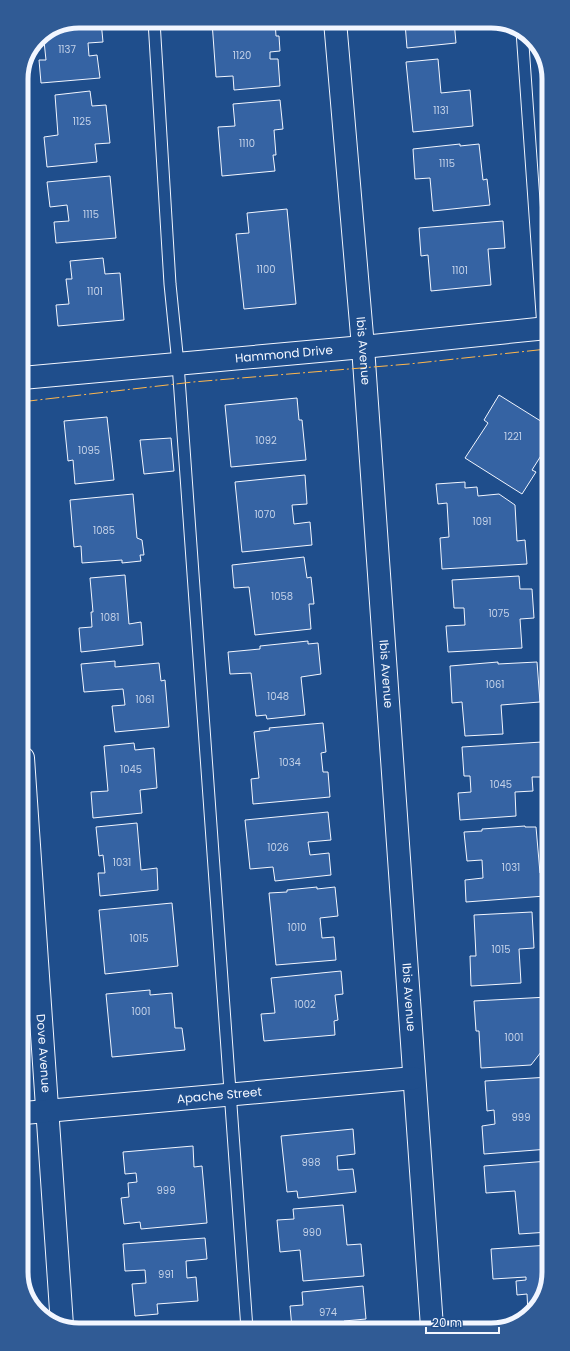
<svg xmlns="http://www.w3.org/2000/svg" width="570" height="1351" viewBox="0 0 570 1351" font-family="Poppins,sans-serif">
  <style>
    .building { fill: #3563a3; stroke: #f2f6ff }
    .lines { fill: none; stroke-linecap: round; stroke-linejoin: round }
    .service-casing { stroke: #f2f6ff; stroke-width: 13 }
    .minor-casing { stroke: #f2f6ff; stroke-width: 24 }
    .service { stroke: #1f4e8c; stroke-width: 11 }
    .minor { stroke: #1f4e8c; stroke-width: 22 }
    .power { stroke: #ffb74d; stroke-width: 1; stroke-dasharray: 14 3 2 3; stroke-linecap: butt }
    .labels { text-anchor: middle; stroke-width: 3; stroke-linejoin: round; paint-order: stroke }
    .number-label { font-size: 10px; fill: #c3d1e8 }
    .street-label { font-size: 12px; fill: #f2f6ff; stroke: #1f4e8c }
    .rim { fill: none; stroke: #f2f6ff; stroke-width: 5 }
  </style>
  <rect width="100%" height="100%" fill="#1f4e8c"/>
  <g class="building">
    <polygon points="79,21 101,21 103,42 88,43 89,56 97,55 100,78 41,83 39,60 46,60 44,41 37,42 38,38"/>
    <polygon points="220,21 275,21 276,36 279,36 280,51 270,52 270,59 278,59 280,86 234,90 233,76 216,77 212,22"/>
    <polygon points="414,21 454,21 456,43 407,48 405,23 414,23"/>
    <polygon points="438,59 441,93 470,90 473,126 413,132 406,62"/>
    <polygon points="90,91 92,106 106,105 110,143 95,144 97,162 47,167 44,137 58,135 55,95"/>
    <polygon points="280,100 283,129 274,130 276,155 273,155 275,171 222,176 218,127 235,126 233,104"/>
    <polygon points="460,144 460,146 479,144 483,180 487,179 490,205 433,211 430,178 415,179 413,149"/>
    <polygon points="110,176 116,238 56,243 54,222 69,221 67,205 50,207 47,182"/>
    <polygon points="287,209 296,304 244,309 236,234 249,233 247,213"/>
    <polygon points="503,221 505,248 488,249 491,285 431,291 428,255 421,256 419,228"/>
    <polygon points="103,258 105,274 120,273 124,320 58,326 56,305 69,304 66,279 72,279 70,261"/>
    <polygon points="499,395 547,425 547,446 532,470 536,472 522,494 465,458 488,423 484,420"/>
    <polygon points="297,398 299,420 302,420 306,460 231,467 225,405"/>
    <polygon points="107,417 114,480 75,484 73,460 68,461 64,421"/>
    <polygon points="171,438 174,471 144,474 140,440"/>
    <polygon points="305,475 307,504 292,505 294,524 310,522 312,545 242,552 235,482"/>
    <polygon points="465,482 465,488 477,487 478,496 499,494 515,505 517,541 525,540 527,564 442,569 440,538 449,537 447,503 438,504 436,484"/>
    <polygon points="133,494 137,538 142,540 144,555 140,555 141,561 122,563 122,560 82,563 81,546 74,547 70,500"/>
    <polygon points="304,557 307,578 311,577 314,604 309,604 311,629 255,635 249,587 234,588 232,565"/>
    <polygon points="125,575 129,624 141,622 143,645 81,652 79,628 92,627 91,612 93,612 90,578"/>
    <polygon points="519,576 520,589 532,589 534,618 520,619 522,648 448,652 446,626 465,625 464,608 454,608 452,580"/>
    <polygon points="308,641 308,644 318,643 321,674 301,677 305,715 267,719 266,715 256,716 251,673 230,674 228,652 260,649 260,646"/>
    <polygon points="115,661 115,667 159,663 161,681 165,680 169,727 115,732 112,706 125,705 123,689 84,692 81,664"/>
    <polygon points="498,662 498,664 537,662 540,702 501,705 503,734 465,736 462,702 452,703 450,666"/>
    <polygon points="323,723 326,752 321,753 323,772 328,772 330,797 253,804 251,779 259,778 254,732 270,730 269,728"/>
    <polygon points="542,742 544,777 532,777 533,791 515,792 516,816 460,820 458,793 471,792 470,776 464,776 462,747"/>
    <polygon points="134,743 135,750 154,748 157,788 140,790 142,813 93,818 91,792 108,791 104,746"/>
    <polygon points="328,812 331,840 308,842 310,855 329,853 331,875 275,881 273,867 250,869 245,820"/>
    <polygon points="137,823 141,870 157,868 158,890 100,896 98,873 105,873 103,855 99,856 96,827"/>
    <polygon points="525,826 525,827 536,827 540,873 543,873 545,896 466,902 465,880 483,878 482,860 467,861 464,832 482,831 482,829"/>
    <polygon points="317,887 317,889 335,887 338,916 320,918 322,938 334,937 336,960 276,965 269,893 287,892 287,890"/>
    <polygon points="172,903 178,966 105,974 99,910"/>
    <polygon points="532,912 534,948 519,949 521,983 471,986 470,956 476,956 474,915"/>
    <polygon points="341,971 343,994 335,995 338,1020 334,1021 335,1035 264,1041 261,1014 275,1013 271,978"/>
    <polygon points="150,990 150,995 172,993 175,1028 182,1028 185,1050 112,1057 106,994"/>
    <polygon points="548,997 548,1043 531,1065 481,1068 479,1031 476,1031 474,1001"/>
    <polygon points="549,1077 549,1149 484,1154 482,1126 495,1124 494,1110 487,1111 485,1081"/>
    <polygon points="353,1129 355,1154 337,1156 338,1170 353,1169 356,1192 298,1198 297,1191 287,1192 281,1136"/>
    <polygon points="193,1146 194,1167 202,1166 207,1223 141,1229 140,1222 124,1224 121,1198 129,1197 128,1183 137,1182 136,1173 125,1174 123,1152"/>
    <polygon points="549,1161 549,1232 519,1234 515,1191 486,1193 484,1166"/>
    <polygon points="343,1205 347,1245 361,1244 364,1276 303,1281 300,1250 280,1252 277,1220 294,1219 293,1209"/>
    <polygon points="205,1238 207,1259 186,1261 187,1278 196,1277 198,1301 157,1304 158,1314 135,1316 132,1284 146,1283 145,1270 125,1271 123,1244"/>
    <polygon points="549,1245 549,1272 537,1307 528,1313 527,1294 517,1295 516,1281 526,1280 526,1277 493,1279 491,1249"/>
    <polygon points="363,1286 366,1319 344,1321 345,1328 292,1328 290,1306 303,1305 302,1292"/>
    <polygon points="177,1324 177,1329 129,1329 129,1328"/>
  </g>
  <g class="lines">
    <defs>
      <g id="service">
        <polyline points="154,21 170,284 178,364 247,1329"/>
        <polyline points="522,31 543,328"/>
      </g>
      <g id="minor">
        <path id="s1" d="M335,21l28,326 69,980"/>
        <path id="s2" d="M22,378l341,-31 184,-19"/>
        <path id="s3" d="M23,758l39,567"/>
        <path id="s4" d="M24,1113l390,-35"/>
      </g>
    </defs>
    <use href="#service" class="service-casing"/>
    <use href="#minor" class="minor-casing"/>
    <use href="#service" class="service"/>
    <use href="#minor" class="minor"/>
    <g class="power">
      <polyline points="22,450 29,401 193,382 409,364 547,349"/>
      <polyline points="24,1262 27,1294"/>
    </g>
  </g>
  <g class="labels">
    <g class="number-label">
      <text x="67" y="53">1137</text>
      <text x="242" y="59">1120</text>
      <text x="441" y="114">1131</text>
      <text x="82" y="125">1125</text>
      <text x="247" y="147">1110</text>
      <text x="447" y="167">1115</text>
      <text x="91" y="218">1115</text>
      <text x="266" y="273">1100</text>
      <text x="460" y="274">1101</text>
      <text x="95" y="295">1101</text>
      <text x="513" y="440">1221</text>
      <text x="266" y="444">1092</text>
      <text x="89" y="454">1095</text>
      <text x="265" y="518">1070</text>
      <text x="482" y="525">1091</text>
      <text x="104" y="534">1085</text>
      <text x="282" y="600">1058</text>
      <text x="499" y="617">1075</text>
      <text x="110" y="621">1081</text>
      <text x="495" y="688">1061</text>
      <text x="278" y="700">1048</text>
      <text x="145" y="703">1061</text>
      <text x="290" y="766">1034</text>
      <text x="131" y="773">1045</text>
      <text x="501" y="788">1045</text>
      <text x="278" y="851">1026</text>
      <text x="122" y="866">1031</text>
      <text x="511" y="871">1031</text>
      <text x="297" y="931">1010</text>
      <text x="139" y="942">1015</text>
      <text x="501" y="953">1015</text>
      <text x="305" y="1008">1002</text>
      <text x="141" y="1015">1001</text>
      <text x="514" y="1041">1001</text>
      <text x="521" y="1121">999</text>
      <text x="311" y="1166">998</text>
      <text x="166" y="1194">999</text>
      <text x="312" y="1236">990</text>
      <text x="166" y="1278">991</text>
      <text x="328" y="1316">974</text>
    </g>
    <g class="street-label">
      <text dy="4" stroke="none"><textPath href="#s1" startOffset="331">Ibis Avenue</textPath></text>
      <text dy="4" stroke="none"><textPath href="#s2" startOffset="263">Hammond Drive</textPath></text>
      <text dy="4" stroke="none"><textPath href="#s1" startOffset="655">Ibis Avenue</textPath></text>
      <text dy="4" stroke="none"><textPath href="#s1" startOffset="979">Ibis Avenue</textPath></text>
      <text dy="4" stroke="none"><textPath href="#s3" startOffset="296">Dove Avenue</textPath></text>
      <text dy="4" stroke="none"><textPath href="#s4" startOffset="196">Apache Street</textPath></text>
    </g>
  </g>
  <path d="M0 0H570V1351H0ZM79 28H491A51 51 0 0 1 542 79V1272A51 51 0 0 1 491 1323H79A51 51 0 0 1 28 1272V79A51 51 0 0 1 79 28Z" fill="#305b95" fill-rule="evenodd"/>
  <path class="rim" d="M79 28H491A51 51 0 0 1 542 79V1272A51 51 0 0 1 491 1323H79A51 51 0 0 1 28 1272V79A51 51 0 0 1 79 28Z"/>
  <path d="M426 1327v6h73v-6" fill="none" stroke="#f2f6ff" stroke-width="2"/>
  <text x="432" y="1327" font-size="12" fill="#f2f6ff" stroke="#1f4e8c" stroke-width="3" paint-order="stroke">20 m</text>
</svg>
